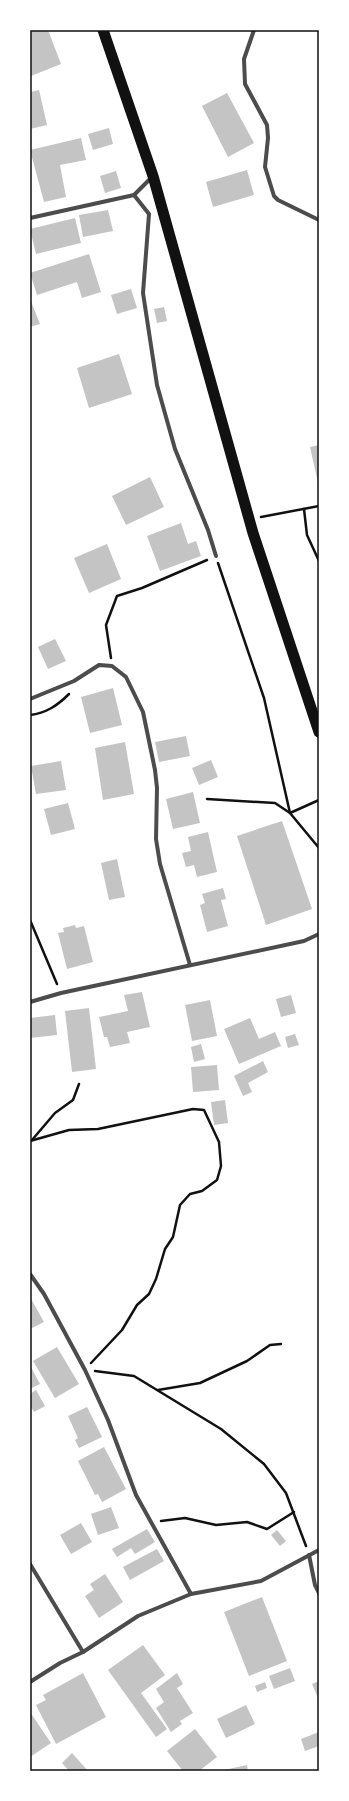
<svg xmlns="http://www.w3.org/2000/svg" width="349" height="1801" viewBox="0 0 349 1801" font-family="Inter,sans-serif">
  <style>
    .building { fill: #c4c4c4 }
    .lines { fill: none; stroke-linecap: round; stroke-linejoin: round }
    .path { stroke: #111; stroke-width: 2.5 }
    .minor { stroke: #4c4c4c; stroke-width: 4 }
    .trunk { stroke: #111; stroke-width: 11 }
    .neatline { fill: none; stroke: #111; stroke-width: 1.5 }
  </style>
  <rect width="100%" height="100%" fill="#fff"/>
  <g class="building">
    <polygon points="32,30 48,30 61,64 31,76 30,31"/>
    <polygon points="39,90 47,125 30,129 30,92"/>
    <polygon points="227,93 254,143 228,157 202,106"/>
    <polygon points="109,128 113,144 93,150 88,134"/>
    <polygon points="81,138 86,160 60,165 66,197 44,202 30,150"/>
    <polygon points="247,170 254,195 213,207 206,182"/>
    <polygon points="116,171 121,188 105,193 100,176"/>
    <polygon points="108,210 113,231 83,237 79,215"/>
    <polygon points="75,218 81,243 36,254 30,229"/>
    <polygon points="89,254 101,292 82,298 77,282 37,295 30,273"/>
    <polygon points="131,289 137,308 117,314 111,295"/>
    <polygon points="30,299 40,324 30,327"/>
    <polygon points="164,307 167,321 157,323 154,309"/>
    <polygon points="119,354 132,394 89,408 77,368"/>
    <polygon points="319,445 319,483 318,483 310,447"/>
    <polygon points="150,477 164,507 126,525 112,496"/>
    <polygon points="181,523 188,544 196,541 201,556 160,571 147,536"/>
    <polygon points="107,544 121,579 89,593 74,558"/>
    <polygon points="55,639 66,661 48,669 38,647"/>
    <polygon points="113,688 122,725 90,733 81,697"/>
    <polygon points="186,736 190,756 159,762 155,742"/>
    <polygon points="125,742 134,794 103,800 95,748"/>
    <polygon points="211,760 218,777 199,785 192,768"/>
    <polygon points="61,761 66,790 36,794 31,766"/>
    <polygon points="193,792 200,823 173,829 166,799"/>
    <polygon points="68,803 75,829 51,835 44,809"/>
    <polygon points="282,821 312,909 266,925 237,836"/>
    <polygon points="208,832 217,872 197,877 194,865 186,867 182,853 191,851 188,837"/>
    <polygon points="117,859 125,897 109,900 101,863"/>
    <polygon points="223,888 226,899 221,900 228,926 207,932 200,905 205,903 202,894"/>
    <polygon points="75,925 76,928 84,926 93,962 67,969 58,933 64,932 63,928"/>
    <polygon points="142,992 150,1027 127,1032 130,1043 110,1047 107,1037 104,1037 99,1017 128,1011 124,995"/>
    <polygon points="291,995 296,1013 281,1017 276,999"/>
    <polygon points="210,1000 217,1036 192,1041 185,1005"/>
    <polygon points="89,1008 96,1069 72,1072 65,1011"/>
    <polygon points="55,1015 57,1035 30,1038 30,1018"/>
    <polygon points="250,1018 259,1039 275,1032 281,1046 239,1064 224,1029"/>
    <polygon points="295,1034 299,1045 288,1048 285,1037"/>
    <polygon points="201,1044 205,1059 194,1062 191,1047"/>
    <polygon points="263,1061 268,1072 248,1083 252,1092 243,1096 234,1076"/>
    <polygon points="217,1065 219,1090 193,1092 191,1067"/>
    <polygon points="225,1100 228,1123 214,1125 211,1102"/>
    <polygon points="30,1297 44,1322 30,1329"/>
    <polygon points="57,1347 79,1384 55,1398 33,1361"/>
    <polygon points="30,1365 40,1384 30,1389"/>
    <polygon points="36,1390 45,1406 34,1412 30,1405 30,1394"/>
    <polygon points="87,1407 102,1437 79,1448 75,1440 78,1438 68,1416"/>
    <polygon points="104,1447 126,1489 102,1502 98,1494 95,1495 78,1461"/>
    <polygon points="111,1507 119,1528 98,1535 91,1514"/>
    <polygon points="81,1523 92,1542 71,1554 60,1535"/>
    <polygon points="147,1529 155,1542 135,1554 131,1548 117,1557 112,1549"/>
    <polygon points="277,1530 286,1541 280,1546 271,1535"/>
    <polygon points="157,1549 164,1561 130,1580 123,1567"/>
    <polygon points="105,1574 123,1602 99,1618 85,1596 94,1590 90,1584"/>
    <polygon points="262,1597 287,1661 249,1676 224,1612"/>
    <polygon points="143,1645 165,1675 141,1693 167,1729 156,1737 108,1670"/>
    <polygon points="290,1668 295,1681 274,1689 269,1676"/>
    <polygon points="83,1673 106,1717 56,1744 36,1705 46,1700 43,1695"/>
    <polygon points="177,1673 183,1684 177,1688 193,1713 180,1721 182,1724 171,1732 156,1708 164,1702 156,1689"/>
    <polygon points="319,1681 319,1700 312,1684"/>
    <polygon points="265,1682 267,1688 257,1692 255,1686"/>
    <polygon points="246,1705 255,1724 226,1738 217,1719"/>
    <polygon points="30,1712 51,1743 30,1757"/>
    <polygon points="195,1729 217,1757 199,1771 183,1771 167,1751"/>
    <polygon points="319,1732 319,1746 305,1751 301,1739"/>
    <polygon points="72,1753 88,1771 69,1771 62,1763"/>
    <polygon points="247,1765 248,1771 224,1771 224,1770"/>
  </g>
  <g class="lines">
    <g class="path">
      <polyline points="304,509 307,535 319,561"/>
      <polyline points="261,517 319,506"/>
      <polyline points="218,563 264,698 290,813 319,848"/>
      <polyline points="111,658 106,625 117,596 142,588 207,560"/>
      <path d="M30,715c16,-2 27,-9 39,-21"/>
      <polyline points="207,799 275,803 290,813 319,800"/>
      <polyline points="30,920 57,984"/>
      <polyline points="32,1140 55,1113 73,1100 79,1084"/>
      <polyline points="30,1141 69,1130 98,1129 193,1109 204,1110 219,1142 221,1166 217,1180 202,1191 190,1194 180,1205 173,1237 165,1249 156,1279 149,1294 137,1305 122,1330 91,1363"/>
      <polyline points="95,1371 134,1376 221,1429 264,1464 286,1493 306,1546"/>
      <polyline points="158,1390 200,1383 247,1361 270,1345 281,1344"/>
      <polyline points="161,1521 185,1518 216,1525 247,1522 267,1529 294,1512"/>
    </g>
    <g class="minor">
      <polyline points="254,30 244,59 245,84 267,125 268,138 265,167 274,196 278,200 319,220"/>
      <polyline points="134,195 149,214 143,293 157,385 175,449 208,530 216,556"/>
      <polyline points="30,218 134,195 152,177"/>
      <polyline points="30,699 74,681 99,665 112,666 126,677 143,712 155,770 157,788 156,839 160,864 190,965"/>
      <polyline points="30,1002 61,993 304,941 319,934"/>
      <polyline points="30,1274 44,1294 85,1370 108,1420 136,1495 191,1594"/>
      <polyline points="309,1555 315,1585 319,1593"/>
      <polyline points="30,1564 83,1652"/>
      <polyline points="30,1682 60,1663 83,1652 138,1616 191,1594 261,1581 319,1550"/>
    </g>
    <polyline class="trunk" points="103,30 153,176 253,533 319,732"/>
  </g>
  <rect width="349" height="1801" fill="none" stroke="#ffffff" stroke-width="62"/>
  <rect x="31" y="31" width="287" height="1739" class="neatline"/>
</svg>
